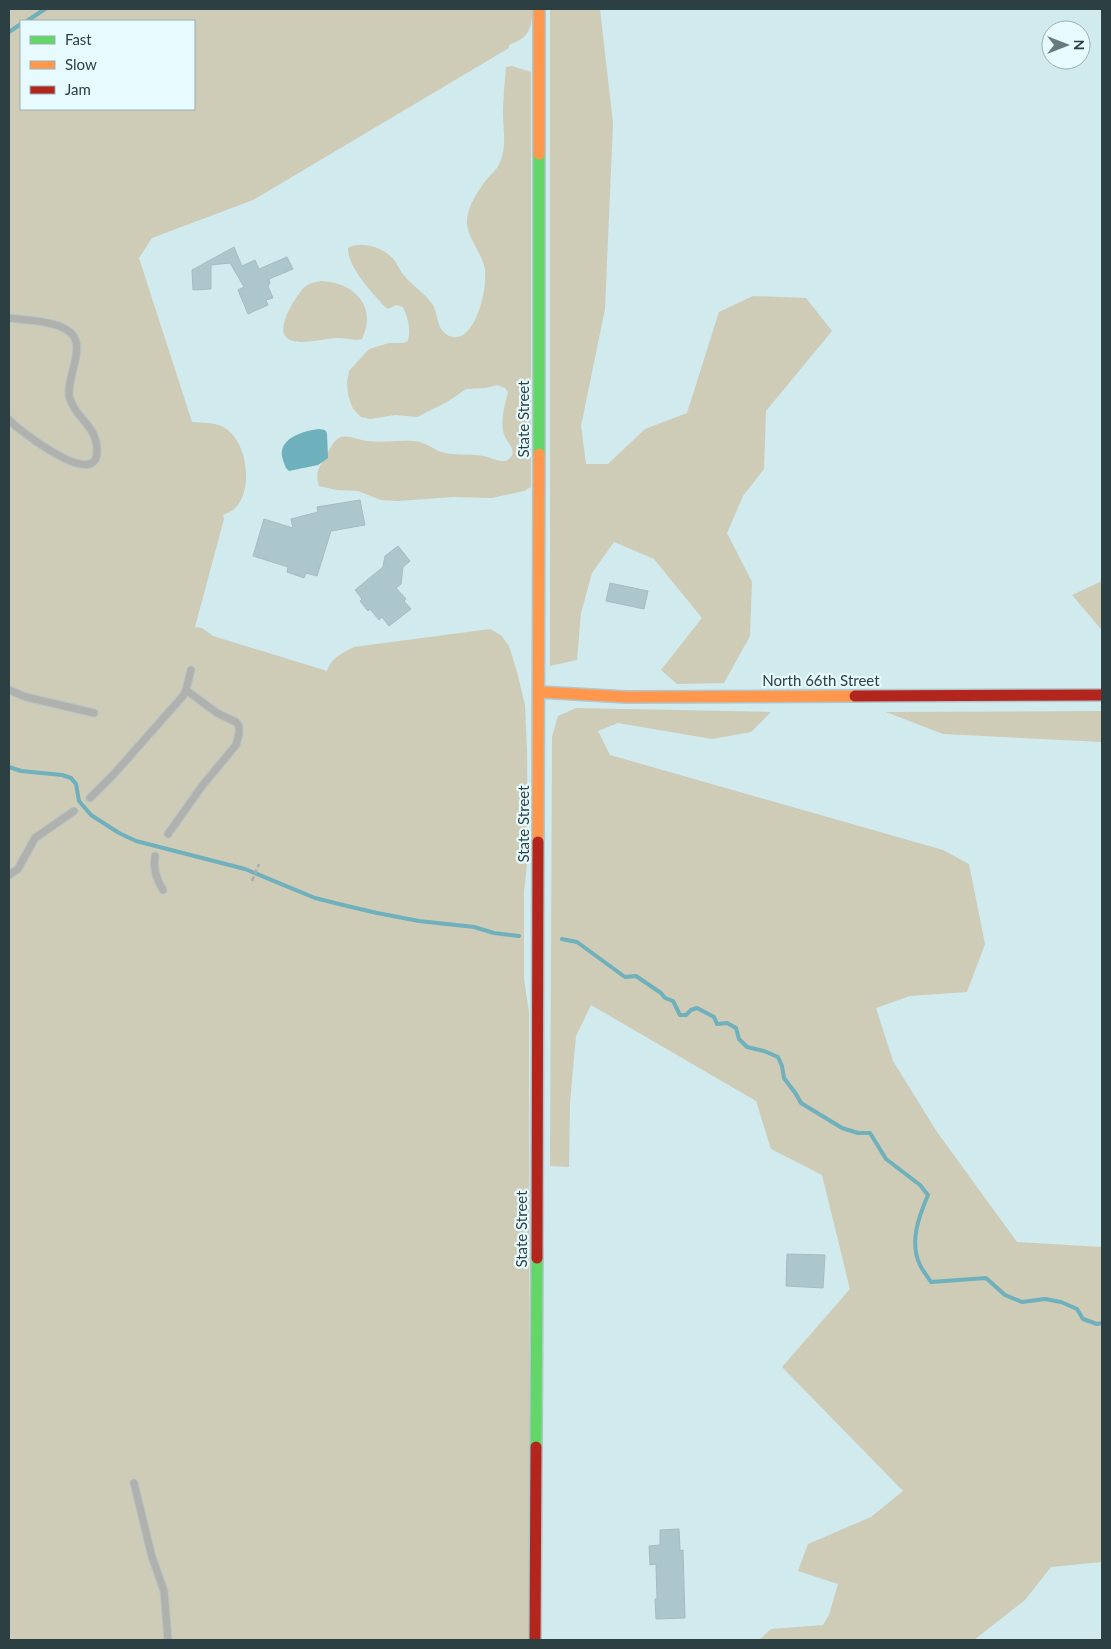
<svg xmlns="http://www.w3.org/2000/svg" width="1111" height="1649" viewBox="0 0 1111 1649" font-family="Lato,sans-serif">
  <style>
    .green { fill: #cecbb7; fill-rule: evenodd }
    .water { fill: #6eb0bc }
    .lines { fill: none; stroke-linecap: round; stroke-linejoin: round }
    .stream { stroke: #6eb0bc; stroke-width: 4 }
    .building { fill: #acc7cc; stroke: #a7bbbf }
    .lane-casing { stroke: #b2c6c9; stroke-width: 9 }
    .fast-casing { stroke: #b2c6c9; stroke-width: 14 }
    .slow-casing { stroke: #b2c6c9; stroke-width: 14 }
    .jam-casing { stroke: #b2c6c9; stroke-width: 14 }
    .path { stroke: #a7adad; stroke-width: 2.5; stroke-dasharray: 5 2.5; stroke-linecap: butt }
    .lane { stroke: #b0b0ad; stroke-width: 7 }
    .fast { stroke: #63d668; stroke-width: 11 }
    .slow { stroke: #ff974d; stroke-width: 11 }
    .jam { stroke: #b3261e; stroke-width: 11 }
    .labels { text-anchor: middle; stroke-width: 4.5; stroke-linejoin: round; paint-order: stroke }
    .street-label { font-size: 15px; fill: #2c3f43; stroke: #e7fafd }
  </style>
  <rect width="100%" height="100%" fill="#d0eaee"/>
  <g class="green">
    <path d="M9,9h524c-2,20 -3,28 -24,36v3l-256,152 -101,38 -13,20 53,164c9,1 23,0 31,5 24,12 31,61 13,80 -3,4 -9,6 -13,8l1,4 -29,108 7,1 11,8 114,35c4,-13 15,-18 27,-24l136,-18 11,6 8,11 8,26 8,33 2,45 1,105 -4,37v87l5,33 1,628h-521zM21,21h173v88h-173z"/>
    <polygon points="550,9 600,9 613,123 605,309 581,426 586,464 608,464 645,429 687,413 719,312 753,296 806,298 832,331 766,411 764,469 743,496 727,533 752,582 750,636 724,683 677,684 661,670 702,618 654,559 614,542 592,573 581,613 577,660 550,666"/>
    <path d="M512,66l19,6v415l-7,4 -32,7 -39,-1 -55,4 -17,-1 -23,-9 -22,-1 -17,-4c-4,-12 -1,-18 6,-28 4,-7 8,-18 16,-21 8,-2 18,3 26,4 16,2 31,-1 46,0 11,0 18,7 28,11 14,4 28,1 42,4 8,1 21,10 28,1 5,-7 -3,-14 -6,-20 -6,-13 0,-32 3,-45l-3,-4 -8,-3 -11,3 -20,1 -19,13 -30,15 -22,-2 -25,4 -9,-2 -8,-8 -5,-14 -1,-13 2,-11 20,-22 20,-6h14l5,-2c3,-12 0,-23 -5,-34l-7,-2 -8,4 -3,-2c-13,-15 -37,-39 -37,-59 14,-8 37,0 47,13 4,7 7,13 13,19 8,8 20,16 26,27 4,9 3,21 12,27 5,4 12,4 17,1 16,-10 26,-53 21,-70 -4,-14 -16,-27 -17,-41 -1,-15 11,-34 20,-45 3,-4 7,-7 10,-11 11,-18 6,-36 6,-55 0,-15 2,-31 3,-46z"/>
    <path d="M321,281c32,1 57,25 41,58 -8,2 -15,-1 -23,-1 -13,-1 -43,10 -53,-1 -10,-10 11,-44 20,-51 5,-3 10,-4 15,-5z"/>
    <polygon points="1102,581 1102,629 1101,629 1072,595"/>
    <polygon points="576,708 771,712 751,732 712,739 618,723 598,731 610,755 943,850 969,864 985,944 967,992 910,996 876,1008 893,1061 937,1132 1017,1242 1102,1247 1102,1562 1051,1567 1025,1600 974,1640 759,1640 771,1629 823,1625 829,1615 838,1584 798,1571 808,1544 871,1517 903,1491 782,1367 850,1289 822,1175 771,1149 756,1101 591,1005 576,1036 570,1103 569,1167 550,1166 552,737 558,716"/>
    <polygon points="1102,711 1102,742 943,734 886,712"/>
  </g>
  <path class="water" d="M319,429l6,1 2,3 1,25 -10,7 -29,6c-4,-3 -4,-6 -6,-11 -7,-21 19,-29 36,-31z"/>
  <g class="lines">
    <g class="stream">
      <polyline points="27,21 45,9"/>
      <polyline points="9,32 21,24"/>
      <polyline points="9,767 21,771 62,775 71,778 76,784 79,801 91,815 119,833 136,841 245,869 315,898 343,905 377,913 419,921 474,927 494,933 519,936"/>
      <path d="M562,939l15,3 48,35 11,-1 25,17 4,5 8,3 7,14h6l5,-5 6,-2 17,9 3,7 10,-1 9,5 3,11 8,8 17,4 14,6 4,9 2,12 12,16 5,9 41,25 16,5h12l16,26 34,26 8,10c-9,21 -19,47 -8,70 3,6 7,11 11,17l55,-4 19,17 17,7 23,-3 16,3 16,7 6,10 14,5 5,-1"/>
    </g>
  </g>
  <g class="building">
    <polygon points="234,247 242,266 255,260 259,269 287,257 293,269 269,279 270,283 268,286 273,298 266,300 268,305 248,314 238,290 244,287 230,263 211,265 211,289 193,290 192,270"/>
    <polygon points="360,500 365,525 331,531 317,576 306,573 304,578 287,572 288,567 253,556 264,519 293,528 291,519 318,512 317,507"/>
    <polygon points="398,546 410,561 403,567 401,584 396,588 406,599 404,601 411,609 389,626 382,617 379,620 370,609 368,611 360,601 362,599 355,590 383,567 385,556"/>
    <polygon points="610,583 648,591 644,609 606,601"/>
    <polygon points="787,1254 825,1255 823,1288 786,1286"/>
    <polygon points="679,1529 680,1551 683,1550 685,1618 656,1619 655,1599 657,1599 656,1564 650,1565 649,1546 660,1545 660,1530"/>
  </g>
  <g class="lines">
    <defs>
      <g id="lane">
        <path d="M9,318c16,2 50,3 62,15 16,15 -7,48 -1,66 6,20 28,27 27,53 0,4 -1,8 -4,10 -14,14 -73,-31 -84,-42"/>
        <polyline points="9,690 26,697 94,713"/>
        <polyline points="90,798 114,774 183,696 186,690 191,670"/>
        <polyline points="168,834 202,786 236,745 239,734 239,726 236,722 217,713 186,690"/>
        <path d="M155,856c-2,12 1,23 8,34"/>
        <polyline points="9,875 18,869 35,838 74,811"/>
        <polyline points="134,1483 152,1557 164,1591 168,1640"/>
      </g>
      <g id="fast">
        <polyline points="539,154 539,454"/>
        <polyline points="536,1447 537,1258"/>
      </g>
      <g id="slow">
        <polyline points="539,9 539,154"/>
        <polyline points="539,692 627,697 855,696"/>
        <polyline points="538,842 539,454"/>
      </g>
      <g id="jam">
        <polyline points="855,696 1102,695"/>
        <polyline points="537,1258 538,842"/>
        <polyline points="535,1640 536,1447"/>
      </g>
    </defs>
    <use href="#lane" class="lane-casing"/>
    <use href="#fast" class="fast-casing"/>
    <use href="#slow" class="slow-casing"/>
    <use href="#jam" class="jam-casing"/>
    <polyline class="path" points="252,881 259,864"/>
    <use href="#lane" class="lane"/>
    <use href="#fast" class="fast"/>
    <use href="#slow" class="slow"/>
    <use href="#jam" class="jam"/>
  </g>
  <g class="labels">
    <g class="street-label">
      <text transform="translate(524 419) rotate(-90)" y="5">State Street</text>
      <text x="821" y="686">North 66th Street</text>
      <text transform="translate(524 824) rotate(-90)" y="5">State Street</text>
      <text transform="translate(522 1229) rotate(-90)" y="5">State Street</text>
    </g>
  </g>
  <rect width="1111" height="1649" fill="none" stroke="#2c3f43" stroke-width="20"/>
  <rect x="20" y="20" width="175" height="90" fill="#e7fafd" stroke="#9cafb3"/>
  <rect x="30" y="36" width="25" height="8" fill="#63d668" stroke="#9cafb3"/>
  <text x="65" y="45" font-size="15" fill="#2c3f43">Fast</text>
  <rect x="30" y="61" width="25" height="8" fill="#ff974d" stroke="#9cafb3"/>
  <text x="65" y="70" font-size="15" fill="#2c3f43">Slow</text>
  <rect x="30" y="86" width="25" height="8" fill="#b3261e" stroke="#9cafb3"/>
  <text x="65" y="95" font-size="15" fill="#2c3f43">Jam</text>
  <g transform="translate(1066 45) rotate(90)"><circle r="24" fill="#e7fafd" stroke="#9cafb3"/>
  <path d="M0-4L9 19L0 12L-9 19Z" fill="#657b7f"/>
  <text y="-8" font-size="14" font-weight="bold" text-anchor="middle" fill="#2c3f43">N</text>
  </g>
</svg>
